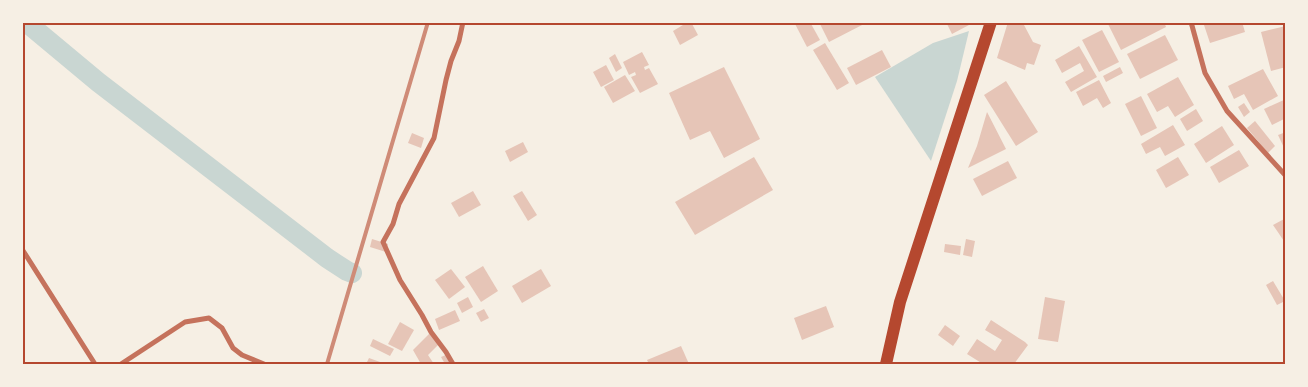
<svg xmlns="http://www.w3.org/2000/svg" width="1308" height="387" viewBox="0 0 1308 387" font-family="Raleway,sans-serif">
  <style>
    .water { fill: #c9d6d2 }
    .lines { fill: none; stroke-linecap: round; stroke-linejoin: round }
    .canal { stroke: #c9d6d2; stroke-width: 20 }
    .building { fill: #e6c5b7 }
    .minor { stroke: #c5725c; stroke-width: 5 }
    .primary { stroke: #b5482f; stroke-width: 12 }
    .rail { stroke: #cf8b77; stroke-width: 4 }
    .neatline { fill: none; stroke: #b5482f; stroke-width: 2 }
  </style>
  <rect width="100%" height="100%" fill="#f6efe4"/>
  <polygon class="water" points="969,31 957,81 931,161 875,77 933,43"/>
  <g class="lines">
    <polyline class="canal" points="26,22 98,82 327,258 347,271 352,273"/>
  </g>
  <g class="building">
    <polygon points="688,22 691,22 698,35 680,45 673,31"/>
    <polygon points="794,22 810,22 820,40 807,47"/>
    <polygon points="819,22 863,22 864,24 829,42"/>
    <polygon points="946,22 967,22 969,25 952,34"/>
    <polygon points="1008,22 1029,22 1024,25 1033,42 1041,45 1034,65 1027,63 1025,70 997,58"/>
    <polygon points="1110,22 1164,22 1166,27 1121,50 1108,24"/>
    <polygon points="1203,22 1242,22 1245,32 1210,43"/>
    <polygon points="1286,26 1286,67 1271,71 1261,32"/>
    <polygon points="1102,30 1119,62 1099,72 1082,40"/>
    <polygon points="1165,35 1178,60 1140,79 1127,54"/>
    <polygon points="825,43 849,83 837,90 813,50"/>
    <polygon points="1079,46 1097,77 1071,92 1065,82 1084,71 1080,63 1062,73 1055,60"/>
    <polygon points="882,50 891,67 856,85 847,68"/>
    <polygon points="642,52 649,65 644,67 645,70 649,68 658,84 640,93 631,77 636,75 635,72 629,75 623,62"/>
    <polygon points="615,54 622,68 616,72 609,58"/>
    <polygon points="606,65 614,80 601,87 593,72"/>
    <polygon points="724,67 760,139 724,158 710,131 690,140 669,93"/>
    <polygon points="1120,67 1123,73 1106,82 1103,76"/>
    <polygon points="1263,69 1278,96 1253,110 1244,94 1234,99 1228,86"/>
    <polygon points="625,75 635,91 613,103 604,87"/>
    <polygon points="1178,77 1194,105 1175,117 1168,106 1157,112 1147,94"/>
    <polygon points="1099,80 1111,103 1103,108 1097,98 1083,106 1076,92"/>
    <polygon points="1006,81 1038,132 1016,146 984,95"/>
    <polygon points="1141,96 1157,128 1141,136 1125,104"/>
    <polygon points="1286,99 1286,118 1272,125 1264,109"/>
    <polygon points="1244,103 1250,112 1244,117 1238,107"/>
    <polygon points="1196,109 1203,121 1187,131 1180,119"/>
    <polygon points="987,112 1006,149 968,168 977,146"/>
    <polygon points="1255,121 1275,146 1268,153 1247,128"/>
    <polygon points="1173,125 1185,145 1165,156 1160,147 1146,154 1141,144"/>
    <polygon points="1222,126 1234,145 1206,163 1194,144"/>
    <polygon points="1286,132 1286,152 1278,135"/>
    <polygon points="412,133 424,138 421,148 408,143"/>
    <polygon points="523,142 528,152 510,162 505,151"/>
    <polygon points="1239,150 1249,166 1219,183 1210,167"/>
    <polygon points="754,157 773,190 695,235 675,202"/>
    <polygon points="1178,157 1189,175 1166,188 1156,170"/>
    <polygon points="1008,161 1017,178 982,196 973,179"/>
    <polygon points="473,191 481,205 459,217 451,203"/>
    <polygon points="522,191 537,215 528,221 513,196"/>
    <polygon points="1286,218 1286,244 1273,225"/>
    <polygon points="372,239 388,244 386,252 370,247"/>
    <polygon points="966,239 975,241 972,257 963,255"/>
    <polygon points="945,244 961,246 960,255 944,252"/>
    <polygon points="483,266 498,291 481,302 465,277"/>
    <polygon points="451,269 465,287 449,299 435,280"/>
    <polygon points="541,269 551,286 522,303 512,286"/>
    <polygon points="1273,281 1285,301 1277,305 1266,285"/>
    <polygon points="468,297 473,307 462,313 457,303"/>
    <polygon points="1045,297 1065,301 1058,342 1038,339"/>
    <polygon points="826,306 834,327 802,340 794,318"/>
    <polygon points="484,309 489,318 481,322 476,313"/>
    <polygon points="455,310 460,321 439,330 435,319"/>
    <polygon points="991,320 1025,342 1028,345 1014,364 983,364 967,354 977,339 995,351 1002,340 985,330"/>
    <polygon points="400,322 414,330 402,351 388,344"/>
    <polygon points="945,325 960,336 953,346 938,335"/>
    <polygon points="431,332 441,342 428,355 434,364 421,364 413,350"/>
    <polygon points="373,339 394,349 390,356 370,346"/>
    <polygon points="681,346 689,364 649,364 647,360"/>
    <polygon points="448,354 453,364 445,364 441,357"/>
    <polygon points="369,358 380,362 379,364 366,364"/>
  </g>
  <g class="lines">
    <g class="minor">
      <polyline points="1191,22 1205,73 1227,111 1286,176"/>
      <polyline points="22,249 95,364"/>
      <polyline points="121,364 185,322 209,318 222,328 233,348 242,355 264,364"/>
      <polyline points="453,364 446,352 431,332 422,315 400,280 383,242 393,224 399,204 434,138 446,80 451,61 459,41 463,22"/>
    </g>
    <polyline class="primary" points="886,364 900,302 991,22"/>
    <polyline class="rail" points="327,364 428,22"/>
  </g>
  <rect width="1308" height="387" fill="none" stroke="#f6efe4" stroke-width="48"/>
  <rect x="24" y="24" width="1260" height="339" class="neatline"/>
</svg>
